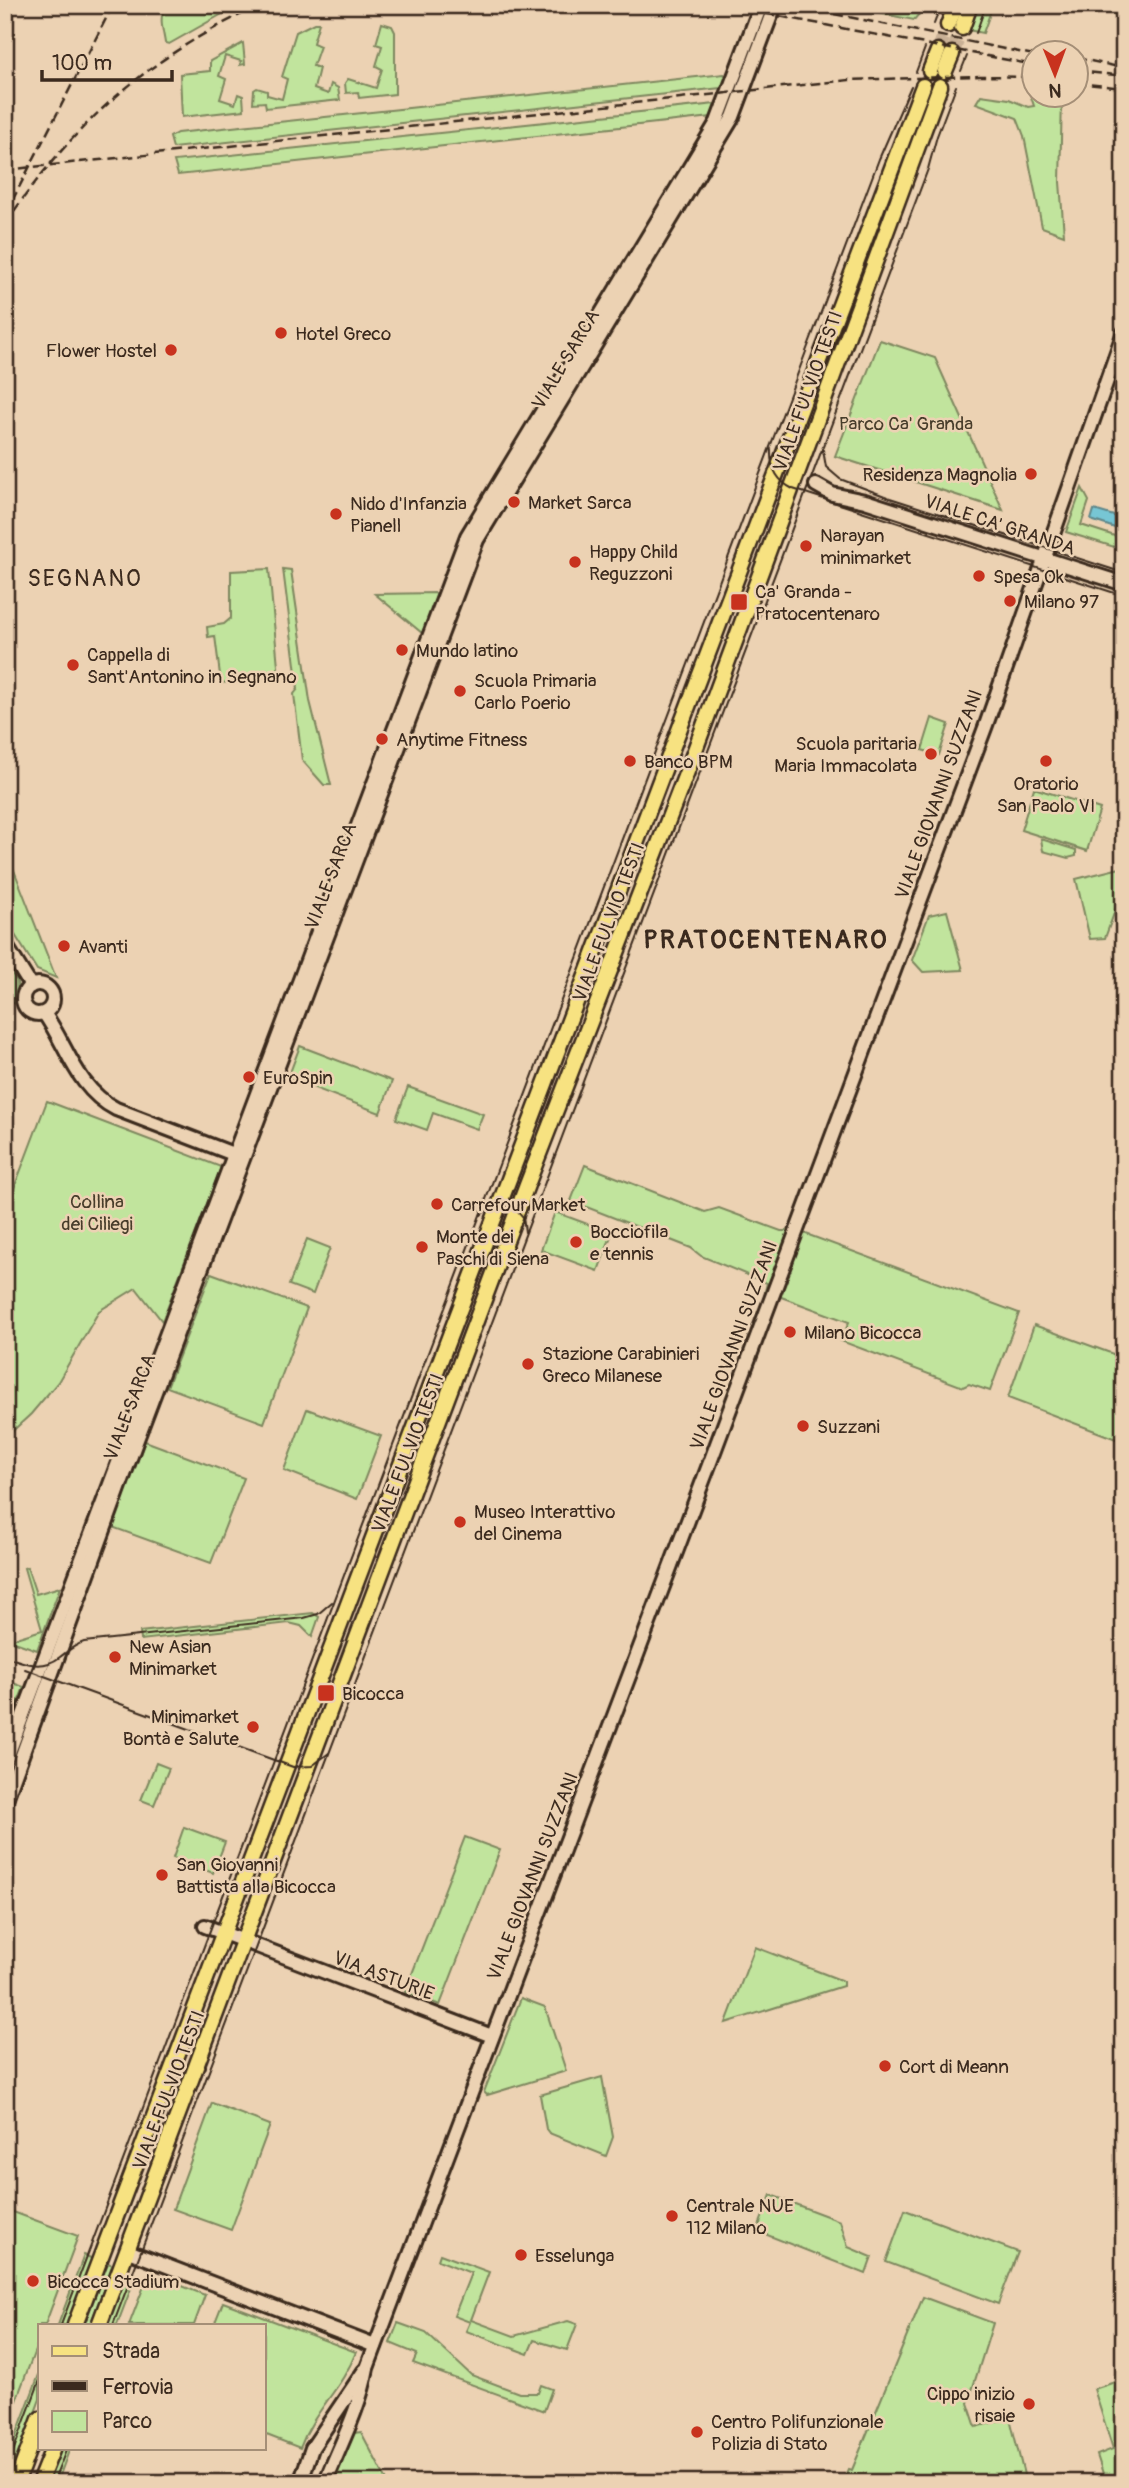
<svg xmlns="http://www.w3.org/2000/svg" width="1129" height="2488" viewBox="0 0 1129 2488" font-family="Pangolin,sans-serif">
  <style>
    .green { fill: #c1e49d; stroke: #7e875e; stroke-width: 2 }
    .water { fill: #77c6d4; stroke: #5f888b; stroke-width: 2 }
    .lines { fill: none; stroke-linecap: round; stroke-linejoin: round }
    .major-tunnel { stroke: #c9b095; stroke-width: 14; stroke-dasharray: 14 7; stroke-linecap: butt }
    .minor-casing { stroke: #3b2a1e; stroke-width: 18 }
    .major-casing { stroke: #3b2a1e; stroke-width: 19 }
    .minor { stroke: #ecd2b3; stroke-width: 12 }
    .major { stroke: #f7e281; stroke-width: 14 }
    .tram { stroke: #3b2a1e; stroke-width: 2 }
    .rail { stroke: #3b2a1e; stroke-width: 2.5; stroke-dasharray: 10 5; stroke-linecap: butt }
    .poi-dot { fill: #c8321e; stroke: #ecd2b3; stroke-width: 2.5 }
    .labels { text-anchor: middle; stroke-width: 5; stroke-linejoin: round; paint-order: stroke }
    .poi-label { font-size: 19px; fill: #3b2a1e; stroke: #ecd2b3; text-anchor: start }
    .street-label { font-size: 19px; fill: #3b2a1e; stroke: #ecd2b3 }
    .park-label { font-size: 19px; fill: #483d2b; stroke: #ecd2b3 }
    .quarter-label { font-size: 23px; letter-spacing: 2px; fill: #3b2a1e; stroke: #ecd2b3 }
    .district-label { font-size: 26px; font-weight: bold; letter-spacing: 2px; fill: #3b2a1e; stroke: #ecd2b3 }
  </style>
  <rect width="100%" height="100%" fill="#ecd2b3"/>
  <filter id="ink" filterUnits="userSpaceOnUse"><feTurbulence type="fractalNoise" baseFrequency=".0143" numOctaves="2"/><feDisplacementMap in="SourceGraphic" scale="14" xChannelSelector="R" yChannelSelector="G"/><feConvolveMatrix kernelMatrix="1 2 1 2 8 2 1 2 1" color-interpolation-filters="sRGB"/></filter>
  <g filter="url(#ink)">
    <g class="green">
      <path d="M166,5h72l-69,39 -4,-1c-2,-14 -7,-25 1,-38z"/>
      <polygon points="836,5 905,5 916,9 919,14 914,20"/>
      <polygon points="977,5 993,5 983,33 968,30"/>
      <polygon points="314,23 319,23 313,43 320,46 313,66 319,68 314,89 328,94 331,84 338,88 340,100 266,108 265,102 253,103 254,90 257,88 267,91 267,95 282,99 287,79 282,77 296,32"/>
      <polygon points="382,23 392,26 395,32 395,94 359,98 358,92 346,93 345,83 348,79 376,88 382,69 376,66 382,46 376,44"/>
      <polygon points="243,43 245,64 240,65 241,61 225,56 219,76 226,79 220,99 235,104 238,94 243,96 244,110 182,117 180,74 210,71 210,61"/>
      <polygon points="724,74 727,77 721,88 173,148 170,137 177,133"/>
      <polygon points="1027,85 1034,85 1034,94 1051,95 1062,98 1060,182 1064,235 1042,227 1024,136 1017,118 976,103 981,95 1009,99 1028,107 1034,106"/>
      <polygon points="716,104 712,117 178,175 174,161"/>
      <polygon points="880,340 935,358 1003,510 835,456"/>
      <polygon points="1082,488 1089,501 1081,525 1124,539 1124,550 1066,532"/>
      <polygon points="269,569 279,677 221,683 215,636 208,637 207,627 224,624 231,618 231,571"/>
      <polygon points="283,569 291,570 310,701 331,785 324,785 302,760 294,694 298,689"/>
      <polygon points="438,593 422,633 375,594"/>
      <polygon points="932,718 949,724 939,755 922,750"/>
      <polygon points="1034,788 1100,809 1087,851 1021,830"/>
      <polygon points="1041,839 1076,850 1076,856 1068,858 1043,851"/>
      <polygon points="5,847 56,978 37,970 5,919"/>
      <polygon points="1124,867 1124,886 1105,938 1090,939 1076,879"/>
      <polygon points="947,911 963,970 923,972 912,960 929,915"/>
      <polygon points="5,964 17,981 18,1004 5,1002"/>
      <polygon points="300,1046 392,1081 380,1113 288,1078"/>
      <polygon points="408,1087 483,1114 477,1129 433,1113 427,1130 396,1119"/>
      <polygon points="47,1101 221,1167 162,1321 136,1288 99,1311 58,1382 31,1414 5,1438 5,1212"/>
      <polygon points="585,1165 705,1212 719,1208 781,1231 798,1231 1019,1313 990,1391 969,1384 963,1387 841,1341 849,1322 765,1291 767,1283 701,1256 691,1248 571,1201"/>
      <polygon points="555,1212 612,1233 598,1271 541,1250"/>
      <polygon points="307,1239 330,1248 313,1294 289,1285"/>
      <polygon points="211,1273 307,1308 264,1423 167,1387"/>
      <polygon points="1034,1325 1124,1358 1124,1442 1008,1398"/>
      <polygon points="307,1409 381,1436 357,1499 284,1470"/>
      <polygon points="145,1441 244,1478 211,1563 112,1527"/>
      <polygon points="27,1567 36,1594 60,1587 37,1650 9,1640 42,1630 24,1568"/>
      <polygon points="313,1613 319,1617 312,1637 301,1626 289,1623 141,1640 140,1632"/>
      <polygon points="5,1680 24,1687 5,1736"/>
      <polygon points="156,1763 169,1768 154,1805 141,1800"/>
      <polygon points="184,1827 225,1842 213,1873 173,1858"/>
      <polygon points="465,1837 500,1850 440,2005 405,1992"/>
      <polygon points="755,1947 843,1981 843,1986 726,2023"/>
      <polygon points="521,1998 545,2007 566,2071 487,2095 484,2092"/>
      <polygon points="602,2077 613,2137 606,2156 549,2133 546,2129 540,2095"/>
      <polygon points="212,2103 270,2125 231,2230 173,2209"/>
      <polygon points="771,2195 840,2221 848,2247 872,2257 866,2274 757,2231"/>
      <polygon points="5,2209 78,2236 45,2325 40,2325 40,2337 5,2430"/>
      <polygon points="905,2210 1018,2252 998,2304 886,2262"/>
      <polygon points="440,2254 489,2272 471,2320 514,2336 568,2321 577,2324 567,2350 534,2340 528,2354 466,2331 470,2322 454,2316 471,2273 438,2260"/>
      <polygon points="84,2255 93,2259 68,2325 58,2325"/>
      <polygon points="108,2263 113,2265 90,2325 84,2325"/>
      <polygon points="125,2270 136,2275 117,2325 104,2325"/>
      <polygon points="149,2273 205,2295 194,2325 129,2325"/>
      <polygon points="923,2297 993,2323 968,2403 976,2427 1010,2418 1026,2483 842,2483 848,2469 852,2470"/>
      <path d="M223,2302l133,50c-14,37 -42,58 -56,96l-36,-14v-109h-50z"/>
      <polygon points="398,2323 426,2333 471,2375 519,2393 538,2393 541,2385 552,2389 544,2411 413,2363 417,2354 390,2343"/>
      <polygon points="40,2372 40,2399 9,2483 5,2483 5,2465"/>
      <polygon points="1124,2379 1124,2483 1106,2483 1097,2455 1113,2449 1094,2389"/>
      <polygon points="361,2432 388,2483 334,2483 354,2433"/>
      <polygon points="58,2448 70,2448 57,2483 45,2483"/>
    </g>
    <polygon class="water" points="1094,510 1124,519 1124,531 1091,520"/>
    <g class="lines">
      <g class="major-tunnel">
        <polyline points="938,51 948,25"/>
        <polyline points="952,54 962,28"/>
      </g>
      <defs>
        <g id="minor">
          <polyline points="816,485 832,494 865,501 1124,584"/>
          <polyline points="5,944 31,986"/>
          <circle cx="38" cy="999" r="15"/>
          <path d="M44,1013c24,34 32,75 72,96l125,48"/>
          <polyline points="5,1763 467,536 717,122 761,5"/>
          <polyline points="5,1802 136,1442 477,540 733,117 775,5"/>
          <polyline points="205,1926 492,2036"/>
          <polyline points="128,2251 375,2346"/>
          <polyline points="300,2483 312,2448 364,2371"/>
          <path d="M325,2483c15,-38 35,-75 42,-115l345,-911 274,-732 138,-393"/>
        </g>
        <g id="major">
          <polyline points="948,25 956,5"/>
          <polyline points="962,28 970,5"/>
          <polyline points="930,71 938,51"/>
          <polyline points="945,71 952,54"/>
          <polyline points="75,2325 923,86"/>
          <polyline points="99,2325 527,1185 691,761 940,86"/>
          <polyline points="16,2483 40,2419"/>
          <polyline points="39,2483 53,2448"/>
        </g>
      </defs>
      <use href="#minor" class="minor-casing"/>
      <use href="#major" class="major-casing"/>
      <use href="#minor" class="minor"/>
      <use href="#major" class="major"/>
      <g class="tram">
        <polyline points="934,24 941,5"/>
        <polyline points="976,33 986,5"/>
        <polyline points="961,71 967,56"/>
        <polyline points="916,72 925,48"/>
        <path d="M771,449c-1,18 6,32 22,40l331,107"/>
        <polyline points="823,450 826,467 840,479 890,498 1124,573"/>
        <path d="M481,1215c13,-15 30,-14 42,2l2,15"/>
        <path d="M5,1656c19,7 37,15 55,1 8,-6 14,-12 24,-15l220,-24 14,-4 14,-12"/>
        <polyline points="25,1669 293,1767 312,1766 329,1753"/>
        <polyline points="61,2325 807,349 879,159 911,86"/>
        <polyline points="113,2325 928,169 937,136 956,86"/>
        <polyline points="5,2473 40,2380"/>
        <polyline points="53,2483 67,2448"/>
      </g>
      <g class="rail">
        <polyline points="721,5 1034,65"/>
        <polyline points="790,5 1034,55"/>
        <polyline points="1076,58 1124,68"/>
        <polyline points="1076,71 1117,75"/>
        <polyline points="1076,83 1124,88"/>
        <polyline points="5,170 849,80 980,76 1034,77"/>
        <polyline points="12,201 113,5"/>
        <path d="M5,224c68,-100 145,-169 256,-219"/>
      </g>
    </g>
  </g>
  <g class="poi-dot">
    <circle cx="281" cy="333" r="7"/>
    <circle cx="171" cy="350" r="7"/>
    <circle cx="1031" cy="474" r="7"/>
    <circle cx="514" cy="502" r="7"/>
    <circle cx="336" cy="514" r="7"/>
    <circle cx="806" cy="546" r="7"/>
    <circle cx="575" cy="562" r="7"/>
    <circle cx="979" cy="576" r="7"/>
    <circle cx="1010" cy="601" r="7"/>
    <rect x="730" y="593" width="18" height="18" rx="3.5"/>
    <circle cx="402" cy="650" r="7"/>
    <circle cx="73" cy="665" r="7"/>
    <circle cx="460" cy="691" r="7"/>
    <circle cx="382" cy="739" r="7"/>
    <circle cx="931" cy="754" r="7"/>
    <circle cx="630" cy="761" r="7"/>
    <circle cx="1046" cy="761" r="7"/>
    <circle cx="64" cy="946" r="7"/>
    <circle cx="249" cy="1077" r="7"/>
    <circle cx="437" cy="1204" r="7"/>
    <circle cx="576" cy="1242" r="7"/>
    <circle cx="422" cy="1247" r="7"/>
    <circle cx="790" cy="1332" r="7"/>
    <circle cx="528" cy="1364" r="7"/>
    <circle cx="803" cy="1426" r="7"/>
    <circle cx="460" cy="1522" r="7"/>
    <circle cx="115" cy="1657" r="7"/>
    <rect x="317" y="1684" width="18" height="18" rx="3.5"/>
    <circle cx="253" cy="1727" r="7"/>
    <circle cx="162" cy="1875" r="7"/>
    <circle cx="885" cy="2066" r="7"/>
    <circle cx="672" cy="2216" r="7"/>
    <circle cx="521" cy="2255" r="7"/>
    <circle cx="33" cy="2281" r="7"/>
    <circle cx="1029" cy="2404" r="7"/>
    <circle cx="697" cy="2432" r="7"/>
  </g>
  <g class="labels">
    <g class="poi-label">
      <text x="295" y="340">Hotel Greco</text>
      <text x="157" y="357" text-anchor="end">Flower Hostel</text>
      <text x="1017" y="481" text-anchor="end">Residenza Magnolia</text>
      <text x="528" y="509">Market Sarca</text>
      <text x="350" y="510">Nido d'Infanzia<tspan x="350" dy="22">Pianell</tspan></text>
      <text x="820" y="542">Narayan<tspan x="820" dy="22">minimarket</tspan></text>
      <text x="589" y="558">Happy Child<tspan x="589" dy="22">Reguzzoni</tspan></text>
      <text x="993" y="583">Spesa Ok</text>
      <text x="755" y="598">Ca' Granda -<tspan x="755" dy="22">Pratocentenaro</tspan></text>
      <text x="1024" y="608">Milano 97</text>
      <text x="416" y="657">Mundo latino</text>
      <text x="87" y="661">Cappella di<tspan x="87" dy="22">Sant'Antonino in Segnano</tspan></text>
      <text x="474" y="687">Scuola Primaria<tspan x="474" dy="22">Carlo Poerio</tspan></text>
      <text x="396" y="746">Anytime Fitness</text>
      <text x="917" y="750" text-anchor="end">Scuola paritaria<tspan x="917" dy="22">Maria Immacolata</tspan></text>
      <text x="644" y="768">Banco BPM</text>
      <text x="1046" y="790" text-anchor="middle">Oratorio<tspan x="1046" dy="22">San Paolo VI</tspan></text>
      <text x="78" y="953">Avanti</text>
      <text x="263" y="1084">EuroSpin</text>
      <text x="451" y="1211">Carrefour Market</text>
      <text x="590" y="1238">Bocciofila<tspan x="590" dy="22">e tennis</tspan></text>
      <text x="436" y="1243">Monte dei<tspan x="436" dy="22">Paschi di Siena</tspan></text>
      <text x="804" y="1339">Milano Bicocca</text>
      <text x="542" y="1360">Stazione Carabinieri<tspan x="542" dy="22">Greco Milanese</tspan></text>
      <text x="817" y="1433">Suzzani</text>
      <text x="474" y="1518">Museo Interattivo<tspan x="474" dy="22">del Cinema</tspan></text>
      <text x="129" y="1653">New Asian<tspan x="129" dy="22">Minimarket</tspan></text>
      <text x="342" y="1700">Bicocca</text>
      <text x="239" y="1723" text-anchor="end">Minimarket<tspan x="239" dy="22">Bontà e Salute</tspan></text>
      <text x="176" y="1871">San Giovanni<tspan x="176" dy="22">Battista alla Bicocca</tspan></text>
      <text x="899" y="2073">Cort di Meann</text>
      <text x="686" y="2212">Centrale NUE<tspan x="686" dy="22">112 Milano</tspan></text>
      <text x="535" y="2262">Esselunga</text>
      <text x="47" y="2288">Bicocca Stadium</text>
      <text x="1015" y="2400" text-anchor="end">Cippo inizio<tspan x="1015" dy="22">risaie</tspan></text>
      <text x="711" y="2428">Centro Polifunzionale<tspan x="711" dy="22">Polizia di Stato</tspan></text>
    </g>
    <g class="street-label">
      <text transform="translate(565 359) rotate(-59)" y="7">VIALE SARCA</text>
      <text transform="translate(807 391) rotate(-70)" y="7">VIALE FULVIO TESTI</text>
      <text transform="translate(1000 524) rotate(18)" y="7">VIALE CA' GRANDA</text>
      <text transform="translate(938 794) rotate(-70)" y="7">VIALE GIOVANNI SUZZANI</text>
      <text transform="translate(330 876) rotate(-69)" y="7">VIALE SARCA</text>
      <text transform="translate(608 922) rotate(-69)" y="7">VIALE FULVIO TESTI</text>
      <text transform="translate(733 1345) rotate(-70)" y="7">VIALE GIOVANNI SUZZANI</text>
      <text transform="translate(129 1407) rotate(-69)" y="7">VIALE SARCA</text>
      <text transform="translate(407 1453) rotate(-69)" y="7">VIALE FULVIO TESTI</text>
      <text transform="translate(532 1876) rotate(-69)" y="7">VIALE GIOVANNI SUZZANI</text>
      <text transform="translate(384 1975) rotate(21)" y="7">VIA ASTURIE</text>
      <text transform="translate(168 2090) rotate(-69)" y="7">VIALE FULVIO TESTI</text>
    </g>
    <g class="park-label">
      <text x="906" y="430">Parco Ca' Granda</text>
      <text x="97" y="1208">Collina<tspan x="97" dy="22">dei Ciliegi</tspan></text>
    </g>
    <g class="quarter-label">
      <text x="85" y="586">SEGNANO</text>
    </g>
    <g class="district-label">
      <text x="766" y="948">PRATOCENTENARO</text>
    </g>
  </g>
  <rect width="1129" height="2488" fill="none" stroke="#ecd2b3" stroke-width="28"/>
  <rect x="14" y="14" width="1101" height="2460" fill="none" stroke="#3b2a1e" stroke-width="2.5" filter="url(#ink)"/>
  <rect x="38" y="2324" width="228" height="126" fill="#ecd2b3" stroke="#a58f77" stroke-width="2"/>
  <rect x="52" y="2346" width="35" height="10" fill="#f7e281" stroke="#a58f77" stroke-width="2"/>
  <text x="102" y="2358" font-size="21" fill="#3b2a1e">Strada</text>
  <rect x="52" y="2381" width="35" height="10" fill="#3b2a1e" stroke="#a58f77" stroke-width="2"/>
  <text x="102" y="2394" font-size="21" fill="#3b2a1e">Ferrovia</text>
  <rect x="52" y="2411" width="35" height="21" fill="#c1e49d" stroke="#a58f77" stroke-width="2"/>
  <text x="102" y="2428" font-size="21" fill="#3b2a1e">Parco</text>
  <g transform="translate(1055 74) rotate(179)"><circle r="33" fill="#ecd2b3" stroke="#a58f77" stroke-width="2"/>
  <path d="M0-5L12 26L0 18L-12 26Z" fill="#c8321e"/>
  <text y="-10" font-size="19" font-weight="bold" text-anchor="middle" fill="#3b2a1e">N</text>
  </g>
  <path d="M42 70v10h130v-10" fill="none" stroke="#3b2a1e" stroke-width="3.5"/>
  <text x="52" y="70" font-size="21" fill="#3b2a1e" stroke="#ecd2b3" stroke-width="5" paint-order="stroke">100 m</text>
</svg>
